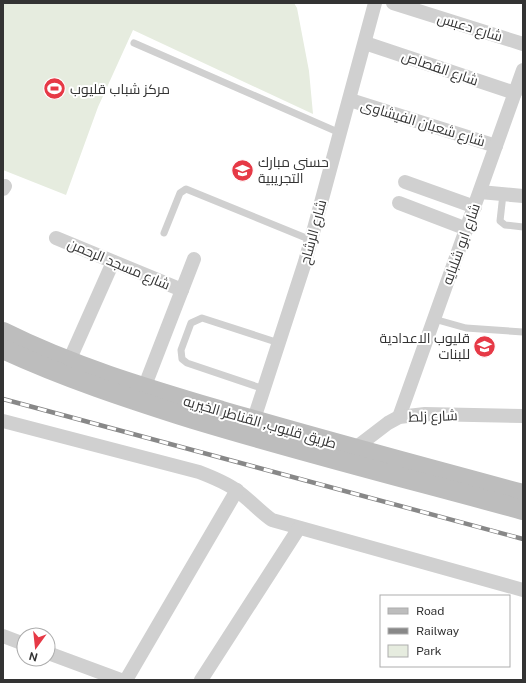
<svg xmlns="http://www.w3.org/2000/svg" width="526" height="683" viewBox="0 0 526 683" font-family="'Public Sans',Cairo,sans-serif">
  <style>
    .green { fill: #e6ecdf }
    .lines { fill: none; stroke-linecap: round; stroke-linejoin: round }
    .lane { stroke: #d0d0d0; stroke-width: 7 }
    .street { stroke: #d0d0d0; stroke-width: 14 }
    .secondary { stroke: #bdbdbd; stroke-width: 20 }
    .rail-casing { stroke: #888; stroke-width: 4.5 }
    .rail { stroke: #fff; stroke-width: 3; stroke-dasharray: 9; stroke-linecap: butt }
    .labels { text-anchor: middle; stroke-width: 4; stroke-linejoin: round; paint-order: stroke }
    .street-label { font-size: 14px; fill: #333; stroke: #fff }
    .poi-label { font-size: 14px; fill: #333; stroke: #fff; text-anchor: start }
  </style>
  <rect width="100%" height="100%" fill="#fff"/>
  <polygon class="green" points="3,3 294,3 297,8 309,71 313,114 133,30 98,107 66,195 3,170"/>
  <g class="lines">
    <g class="lane">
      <polyline points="134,43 340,133"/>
      <polyline points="503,194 500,221 505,225 523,227"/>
      <polyline points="164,233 180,193 186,189 311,240"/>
      <polyline points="434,319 466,328 523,332"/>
      <polyline points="264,389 187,363 182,359 181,350 191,323 202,318 279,343"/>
    </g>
    <g class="street">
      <polyline points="393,3 523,44"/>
      <polyline points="365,43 515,93"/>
      <polyline points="350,100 496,146"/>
      <polyline points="405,182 475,207"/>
      <polyline points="3,189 5,186"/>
      <polyline points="480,192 523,196"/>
      <polyline points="399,203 467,229"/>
      <polyline points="56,238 182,290"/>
      <polyline points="69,361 113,262"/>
      <polyline points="144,388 194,259"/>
      <polyline points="399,417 523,70"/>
      <path d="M3,421l196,51c13,5 26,10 37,18 13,9 23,21 36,30l251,70"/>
      <polyline points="251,428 305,262 375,3"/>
      <polyline points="354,449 388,423 399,417 425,414 523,416"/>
      <polyline points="3,636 24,644"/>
      <polyline points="48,653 121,680"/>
      <polyline points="126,680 237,490"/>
      <polyline points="201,680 299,528"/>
    </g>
    <g class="secondary">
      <path d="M3,332c70,35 145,57 219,79 100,29 200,56 301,83"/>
      <path d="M3,349c63,29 124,49 190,70 109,33 220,61 330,91"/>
    </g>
    <defs>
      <polyline id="rail" points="3,399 523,539"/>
    </defs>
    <use href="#rail" class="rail-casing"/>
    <use href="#rail" class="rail"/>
  </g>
  <defs>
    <symbol id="stadium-disc" viewBox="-11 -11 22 22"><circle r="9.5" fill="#e63946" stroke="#fff"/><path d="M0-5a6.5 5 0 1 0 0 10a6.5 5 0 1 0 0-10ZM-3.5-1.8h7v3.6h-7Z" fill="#fff"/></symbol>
    <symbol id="school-disc" viewBox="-11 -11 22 22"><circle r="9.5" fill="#e63946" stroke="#fff"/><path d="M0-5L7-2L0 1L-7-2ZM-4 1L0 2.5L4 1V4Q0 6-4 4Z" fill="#fff"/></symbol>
  </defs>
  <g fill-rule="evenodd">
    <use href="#stadium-disc" x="42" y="76" width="25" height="25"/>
    <use href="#school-disc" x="230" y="158" width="25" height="25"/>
    <use href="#school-disc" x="472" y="334" width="25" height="25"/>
  </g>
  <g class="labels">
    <g class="street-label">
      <text transform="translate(470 27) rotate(17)" y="5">شارع دعبس</text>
      <text transform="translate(440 68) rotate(19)" y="5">شارع القصاص</text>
      <text transform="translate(423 123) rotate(17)" y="5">شارع شعبان الفيشاوى</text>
      <text transform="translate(313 232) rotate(-75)" y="5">شارع الرشاح</text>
      <text transform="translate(461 244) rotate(-70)" y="5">شارع ابو شلبايه</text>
      <text transform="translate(119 264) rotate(23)" y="5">شارع مسجد الرحمن</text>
      <text transform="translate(433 416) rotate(-2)" y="5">شارع زلط</text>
      <text transform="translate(260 422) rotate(16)" y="5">طريق قليوب, القناطر الخيريه</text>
    </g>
    <g class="poi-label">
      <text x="70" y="94">مركز شباب قليوب</text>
      <text x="258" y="167">حسني مبارك<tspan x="258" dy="16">التجريبية</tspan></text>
      <text x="470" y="343" text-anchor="end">قليوب الاعدادية<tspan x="470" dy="16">للبنات</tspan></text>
    </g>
  </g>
  <rect width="526" height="683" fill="none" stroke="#333333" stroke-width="8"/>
  <rect x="380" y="595" width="130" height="72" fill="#ffffff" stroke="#adadad"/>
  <rect x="388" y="608" width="20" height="6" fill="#bdbdbd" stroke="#adadad"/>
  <text x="416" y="615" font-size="12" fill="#333333">Road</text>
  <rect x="388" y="628" width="20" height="6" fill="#888888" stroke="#adadad"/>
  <text x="416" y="635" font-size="12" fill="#333333">Railway</text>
  <rect x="388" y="645" width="20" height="12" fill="#e6ecdf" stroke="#adadad"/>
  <text x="416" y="655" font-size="12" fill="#333333">Park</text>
  <g transform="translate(36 647) rotate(195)"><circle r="19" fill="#ffffff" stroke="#adadad"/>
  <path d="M0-3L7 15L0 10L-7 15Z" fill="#e63946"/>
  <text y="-6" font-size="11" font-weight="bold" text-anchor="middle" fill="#333333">N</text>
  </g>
</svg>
